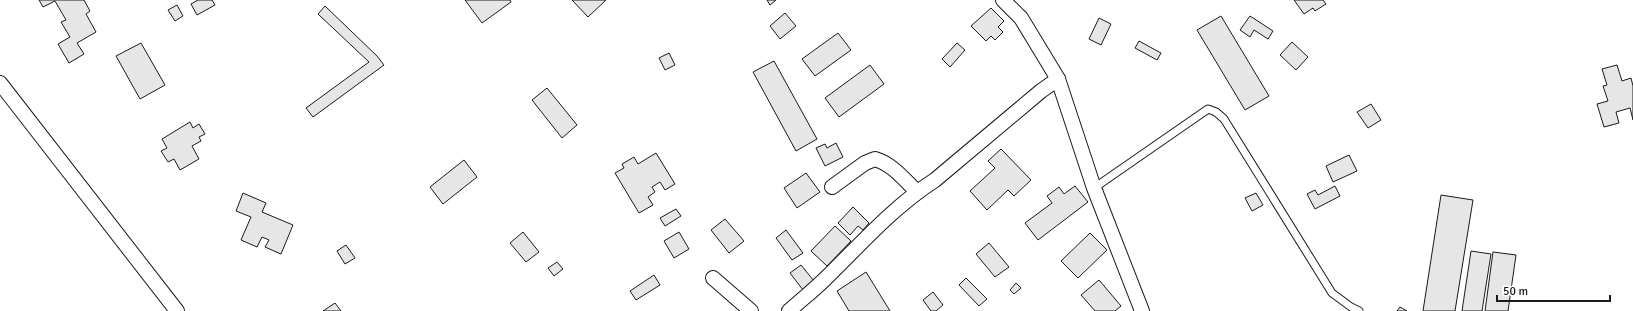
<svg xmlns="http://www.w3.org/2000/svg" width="1633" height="311" viewBox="0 0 1633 311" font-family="Signika,sans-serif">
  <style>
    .building { fill: #e6e6e6; stroke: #1a1a1a }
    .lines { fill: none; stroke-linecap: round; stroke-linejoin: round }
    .service-casing { stroke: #1a1a1a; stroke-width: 9 }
    .minor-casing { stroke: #1a1a1a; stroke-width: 16 }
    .service { stroke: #fff; stroke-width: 7 }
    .minor { stroke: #fff; stroke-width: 14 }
  </style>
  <rect width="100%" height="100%" fill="#fff"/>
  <g class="building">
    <polygon points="39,0 84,0 90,11 86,14 96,32 77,43 84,54 69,63 58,44 70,37 61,22 66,20 55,1 43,7"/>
    <polygon points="198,0 212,0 215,5 197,15 191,4"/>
    <polygon points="465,0 510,0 511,2 482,23"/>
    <polygon points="572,0 606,0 588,17"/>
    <polygon points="767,0 776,0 770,5"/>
    <polygon points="1294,0 1323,0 1326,4 1315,11 1313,8 1304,14"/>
    <polygon points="177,5 183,16 175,21 168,10"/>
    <polygon points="325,6 377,56 384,65 313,117 306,108 369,62 318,14"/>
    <polygon points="991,8 1004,21 998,27 1003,32 995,40 991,36 986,41 971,26"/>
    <polygon points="785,13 796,26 780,39 770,26"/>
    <polygon points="1221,16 1269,96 1245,110 1197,30"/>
    <polygon points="1250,16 1273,31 1268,39 1254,30 1250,37 1240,30"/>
    <polygon points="1099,18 1111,24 1101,45 1089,39"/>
    <polygon points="838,33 851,50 815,76 802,59"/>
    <polygon points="1139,41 1161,53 1157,60 1135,48"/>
    <polygon points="1292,42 1308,57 1296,70 1280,55"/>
    <polygon points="141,43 165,85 140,99 116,56"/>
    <polygon points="957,43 965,50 950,67 942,59"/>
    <polygon points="669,53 675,65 665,70 659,58"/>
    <polygon points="774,61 817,139 796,151 753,72"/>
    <polygon points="870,65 884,84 839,117 825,98"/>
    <polygon points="1617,65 1622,81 1631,78 1633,86 1633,120 1630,108 1616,112 1619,123 1604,127 1597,104 1608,101 1603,86 1607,85 1602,69"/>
    <polygon points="547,88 577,125 562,138 532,100"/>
    <polygon points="1371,104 1381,120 1368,128 1357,112"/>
    <polygon points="190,122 193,128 199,124 205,134 199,137 201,141 192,146 199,159 180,170 174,159 168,162 161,151 167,148 162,139"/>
    <polygon points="836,143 843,157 825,166 816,148 825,144 827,148"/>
    <polygon points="1001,149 1031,180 1014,196 1008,190 987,210 970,191 995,168 988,161"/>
    <polygon points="656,153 675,184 665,190 660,182 652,187 655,192 648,197 653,205 639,213 615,173 624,168 622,164 634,157 638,164"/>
    <polygon points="1349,155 1357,171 1333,182 1326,166"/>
    <polygon points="464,160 477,177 443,204 430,187"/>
    <polygon points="806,173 820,192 797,208 784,188"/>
    <polygon points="1075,186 1088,202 1038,240 1025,223 1052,203 1047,196 1059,187 1064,194"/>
    <polygon points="1335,186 1340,196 1315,209 1307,194 1315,190 1318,195"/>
    <polygon points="243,193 266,203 262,212 293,225 281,254 265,247 269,240 262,237 257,247 241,240 251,217 236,211"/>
    <polygon points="1256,193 1263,205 1252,211 1245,198"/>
    <polygon points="1441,195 1473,200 1455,311 1423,311"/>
    <polygon points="853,207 869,223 863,230 858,226 850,235 838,223"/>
    <polygon points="676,209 681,216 665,226 660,218"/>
    <polygon points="725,219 744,241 729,253 711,230"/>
    <polygon points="835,226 851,241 827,266 811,251"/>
    <polygon points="786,230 803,253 792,260 776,238"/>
    <polygon points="523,232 539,252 526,262 510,243"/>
    <polygon points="679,232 689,249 674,258 664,241"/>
    <polygon points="1090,233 1107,250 1078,278 1061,261"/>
    <polygon points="989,243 1009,267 995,277 976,254"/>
    <polygon points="346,245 355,258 345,264 337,251"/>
    <polygon points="1471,251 1491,254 1482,311 1462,311"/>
    <polygon points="1493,252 1516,255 1508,311 1485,311"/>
    <polygon points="557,262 563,269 554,276 548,268"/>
    <polygon points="801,265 814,281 803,290 790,273"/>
    <polygon points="866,272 890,311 849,311 837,291"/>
    <polygon points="654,275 660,285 636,300 630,291"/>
    <polygon points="966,278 987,299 979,306 959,285"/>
    <polygon points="1099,280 1121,306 1115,311 1095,311 1081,295"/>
    <polygon points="1016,283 1021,288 1014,294 1010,290"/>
    <polygon points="933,292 943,305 936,311 931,311 923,300"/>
    <polygon points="335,303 341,311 323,311"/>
    <polygon points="1400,307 1407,311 1397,311"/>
  </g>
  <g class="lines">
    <defs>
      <polyline id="service" points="1094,188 1208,109 1216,112 1224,119 1332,293 1351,307 1359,311"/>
      <g id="minor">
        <polyline points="1003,0 1021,18 1058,79 1094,188 1142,311"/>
        <polyline points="0,83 177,311"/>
        <path d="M832,187l33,-24 10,-4c17,5 29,20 42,33"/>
        <polyline points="713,278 751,311"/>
        <path d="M789,311c12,-11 25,-21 37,-33 35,-34 67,-71 109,-98l106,-89 17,-12"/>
      </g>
    </defs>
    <use href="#service" class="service-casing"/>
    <use href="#minor" class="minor-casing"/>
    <use href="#service" class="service"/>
    <use href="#minor" class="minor"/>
  </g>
  <path d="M1497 295v6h113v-6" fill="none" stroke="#1a1a1a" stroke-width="2"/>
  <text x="1503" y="295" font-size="12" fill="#1a1a1a" stroke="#ffffff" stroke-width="3" paint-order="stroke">50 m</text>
</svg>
